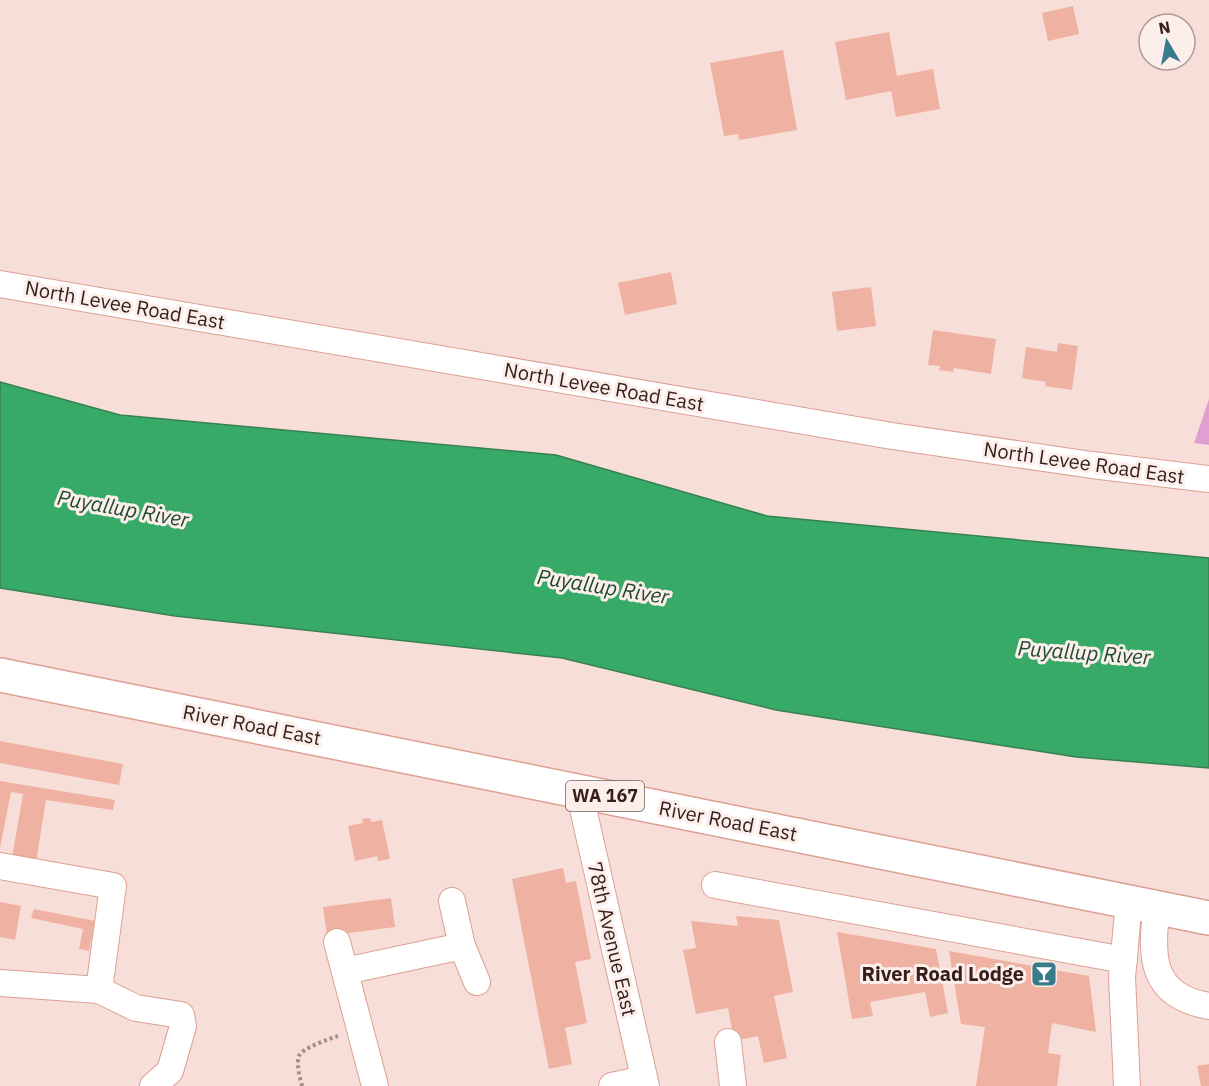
<svg xmlns="http://www.w3.org/2000/svg" width="1209" height="1086" viewBox="0 0 1209 1086" font-family="'IBM Plex Sans',sans-serif">
  <style>
    .green { fill: #df9fd2 }
    .water { fill: #38aa68; stroke: #378051; stroke-width: 1.5 }
    .building { fill: #eeb1a2 }
    .lines { fill: none; stroke-linecap: round; stroke-linejoin: round }
    .minor-casing { stroke: #dda092; stroke-width: 28 }
    .major-casing { stroke: #dda092; stroke-width: 36 }
    .path { stroke: #a78e89; stroke-width: 4; stroke-dasharray: 3 3; stroke-linecap: butt }
    .minor { stroke: #fff; stroke-width: 26 }
    .major { stroke: #fff; stroke-width: 33 }
    .labels { text-anchor: middle; stroke-width: 6; stroke-linejoin: round; paint-order: stroke }
    .shield { fill: #fceeeb; stroke: #715d59; stroke-width: 1.5 }
    .shield-label { font-size: 18px; font-weight: bold; fill: #361f1a }
    .street-label { font-size: 20px; fill: #361f1a; stroke: #fceeeb }
    .poi-label { font-size: 20px; font-weight: bold; fill: #361f1a; stroke: #fceeeb; text-anchor: end }
    .water-label { font-size: 21px; font-style: italic; fill: #1e4a2f; stroke: #fceeeb }
  </style>
  <rect width="100%" height="100%" fill="#f8ded8"/>
  <polygon class="green" points="1209,399 1209,445 1194,443"/>
  <polygon class="water" points="0,382 120,415 556,455 767,516 1209,558 1209,768 1076,757 776,710 562,658 175,616 0,588"/>
  <g class="building">
    <polygon points="1073,6 1079,34 1048,41 1042,13"/>
    <polygon points="889,32 897,76 933,69 940,109 896,117 891,91 846,100 835,42"/>
    <polygon points="783,50 797,130 739,140 738,134 724,136 710,63"/>
    <polygon points="671,272 677,304 625,315 618,283"/>
    <polygon points="871,287 876,326 837,331 832,292"/>
    <polygon points="933,330 996,339 991,374 954,368 953,372 939,370 940,366 928,365"/>
    <polygon points="1058,343 1078,346 1072,390 1045,386 1046,382 1022,378 1026,347 1057,352"/>
    <polygon points="0,741 123,764 119,785 0,763"/>
    <polygon points="0,781 115,800 113,810 46,800 36,862 12,858 23,794 11,792 0,848"/>
    <polygon points="370,818 371,822 382,820 390,859 378,861 377,856 355,861 348,826 363,823 362,819"/>
    <polygon points="563,868 566,883 576,881 591,959 575,962 587,1023 565,1028 572,1064 549,1069 512,879"/>
    <polygon points="391,898 395,927 327,936 323,907"/>
    <polygon points="0,902 21,906 15,940 0,937"/>
    <polygon points="34,909 95,921 89,951 79,949 83,929 31,918"/>
    <polygon points="736,916 779,920 793,992 774,996 787,1058 764,1063 758,1036 734,1041 728,1008 696,1014 683,950 696,948 691,921 738,926"/>
    <polygon points="837,932 936,949 948,1013 930,1017 925,992 870,1002 873,1016 852,1019"/>
    <polygon points="949,951 1089,976 1096,1032 1052,1023 1048,1053 1061,1055 1057,1086 976,1086 985,1027 961,1024"/>
    <polygon points="1209,1064 1209,1086 1201,1086 1197,1066"/>
  </g>
  <g class="lines">
    <defs>
      <g id="minor">
        <polyline points="0,284 892,436 1092,465 1209,479"/>
        <polyline points="579,791 646,1086"/>
        <polyline points="0,866 113,886 99,990 0,983"/>
        <polyline points="715,885 1124,960"/>
        <path d="M1157,906c-7,50 -7,90 52,100"/>
        <polyline points="337,942 375,1086"/>
        <polyline points="462,946 477,982"/>
        <polyline points="345,971 462,946 452,901"/>
        <polyline points="99,990 136,1008 181,1015 183,1026 170,1071 153,1086"/>
        <polyline points="728,1042 733,1086"/>
        <polyline points="612,1086 644,1079"/>
        <polyline points="1127,1086 1122,977 1129,902"/>
      </g>
      <polyline id="major" points="0,675 1209,918"/>
    </defs>
    <use href="#minor" class="minor-casing"/>
    <use href="#major" class="major-casing"/>
    <path class="path" d="M302,1086c-2,-8 -6,-22 -3,-30 3,-8 30,-17 39,-20"/>
    <use href="#minor" class="minor"/>
    <use href="#major" class="major"/>
  </g>
  <defs>
    <symbol id="bar-square" viewBox="-11 -11 22 22"><rect x="-9" y="-9" width="18" height="18" rx="4" fill="#387c8b" stroke="#fceeeb"/><path d="M-6-5H6L.8 .8V4.5H3.5V6h-7V4.5H-.8V.8Z" fill="#fff"/></symbol>
  </defs>
  <g fill-rule="evenodd">
    <use href="#bar-square" x="1029" y="959" width="30" height="30"/>
  </g>
  <g class="labels">
    <rect class="shield" x="566" y="781" width="78" height="30" rx="4.5"/>
    <g class="shield-label">
      <text x="605" y="802">WA 167</text>
    </g>
    <g class="street-label">
      <text transform="translate(125 305) rotate(10)" y="7">North Levee Road East</text>
      <text transform="translate(604 387) rotate(10)" y="7">North Levee Road East</text>
      <text transform="translate(1084 463) rotate(8)" y="7">North Levee Road East</text>
      <text transform="translate(252 725) rotate(11)" y="7">River Road East</text>
      <text transform="translate(728 821) rotate(11)" y="7">River Road East</text>
      <text transform="translate(612 939) rotate(77)" y="7">78th Avenue East</text>
    </g>
    <g class="poi-label">
      <text x="1024" y="981">River Road Lodge</text>
    </g>
    <g class="water-label">
      <text transform="translate(123 509) rotate(10)" y="7">Puyallup River</text>
      <text transform="translate(603 587) rotate(9)" y="7">Puyallup River</text>
      <text transform="translate(1084 653) rotate(4)" y="7">Puyallup River</text>
    </g>
  </g>
  <g transform="translate(1167 42) rotate(350)"><circle r="28" fill="#fceeeb" stroke="#ad9b97" stroke-width="1.5"/>
  <path d="M0-4.5L10 22L0 15L-10 22Z" fill="#387c8b"/>
  <text y="-9" font-size="16" font-weight="bold" text-anchor="middle" fill="#361f1a">N</text>
  </g>
</svg>
